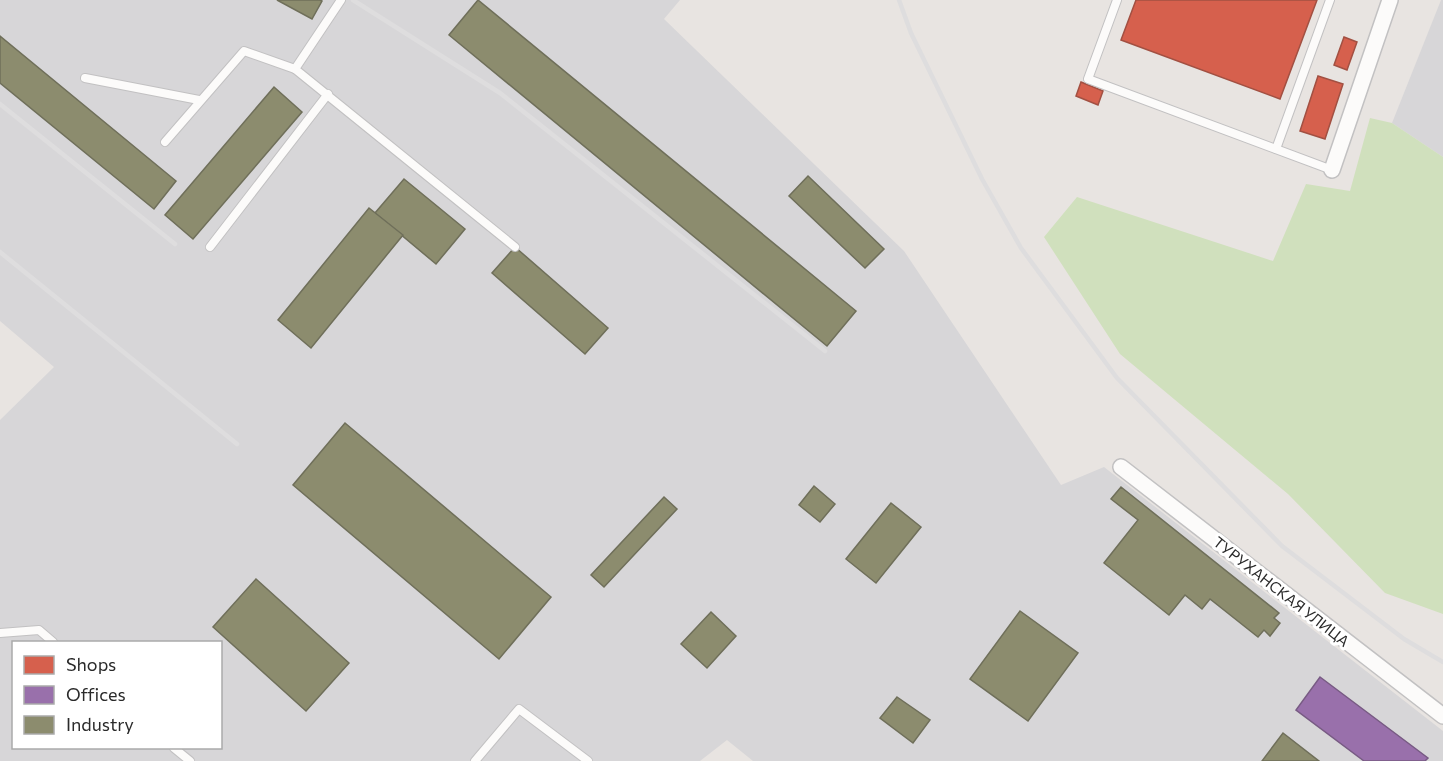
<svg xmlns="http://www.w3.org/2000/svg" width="1443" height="761" viewBox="0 0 1443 761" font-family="Commissioner,sans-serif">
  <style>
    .industrial { fill: #d7d6d8; fill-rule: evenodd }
    .green { fill: #d0e0bd }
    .shops { fill: #d6604d; stroke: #a25042; stroke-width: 1.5 }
    .offices { fill: #9970ab; stroke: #785b84; stroke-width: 1.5 }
    .industry { fill: #8c8c6e; stroke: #6f6f5a; stroke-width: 1.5 }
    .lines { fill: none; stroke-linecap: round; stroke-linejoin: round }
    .lane-casing { stroke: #c2c1c2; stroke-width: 10 }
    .street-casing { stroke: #c2c1c2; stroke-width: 18 }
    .lane { stroke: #fcfbfa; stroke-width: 8 }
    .street { stroke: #fcfbfa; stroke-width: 15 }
    .rail { stroke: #deddde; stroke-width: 4.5 }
    .labels { text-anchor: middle; stroke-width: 6; stroke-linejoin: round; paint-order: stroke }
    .street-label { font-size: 15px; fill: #2a2a2a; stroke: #fff }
  </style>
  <rect width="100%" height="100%" fill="#e8e4e1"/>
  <g class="industrial">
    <path d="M0,0h680l-16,19 240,232 157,234 43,-18 339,264v30h-690l-26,-21 -27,21h-700v-341l54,-53 -54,-46zM14,642h206v106h-206z"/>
    <polygon points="1441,0 1443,0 1443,157 1392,123"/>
  </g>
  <polygon class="green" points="1370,118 1392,123 1443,157 1443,614 1385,593 1288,494 1120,354 1044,237 1077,197 1273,261 1306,184 1350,191"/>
  <g class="shops">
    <polygon points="1136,0 1317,0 1280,99 1121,40"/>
    <polygon points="1344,37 1357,42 1347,70 1334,65"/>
    <polygon points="1318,76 1343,84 1325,139 1300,131"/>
    <polygon points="1081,82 1103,91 1098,105 1076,96"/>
  </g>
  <polygon class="offices" points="1320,677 1428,758 1425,761 1364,761 1296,710"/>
  <g class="industry">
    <polygon points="277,0 320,0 322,1 312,19"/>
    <polygon points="478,0 856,311 827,346 449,35"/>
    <polygon points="0,36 176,181 154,209 0,83"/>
    <polygon points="274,87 302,112 193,239 165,215"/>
    <polygon points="808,176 884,249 865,268 789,196"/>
    <polygon points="404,179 465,229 436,264 375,213"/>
    <polygon points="369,208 403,235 311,348 278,320"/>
    <polygon points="515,247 608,328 585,354 492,273"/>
    <polygon points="345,423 551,597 499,659 293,485"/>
    <polygon points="814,486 835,504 820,522 799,505"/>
    <polygon points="1121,487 1279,613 1274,618 1280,623 1270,636 1264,630 1258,637 1210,599 1202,609 1185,595 1169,615 1104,563 1138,520 1111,499"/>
    <polygon points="664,497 677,509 604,587 591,575"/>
    <polygon points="891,503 921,527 876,583 846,559"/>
    <polygon points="256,579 349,663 306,711 213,627"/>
    <polygon points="1020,611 1078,653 1028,721 970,679"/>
    <polygon points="711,612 736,636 707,668 681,644"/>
    <polygon points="897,697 930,720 913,743 880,718"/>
    <polygon points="1283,733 1319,761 1262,761"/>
  </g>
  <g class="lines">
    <defs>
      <g id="lane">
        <polyline points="341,0 295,69 515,247"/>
        <polyline points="1117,0 1088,79 1332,170"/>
        <polyline points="85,78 199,100"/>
        <polyline points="165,142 244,51 295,69"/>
        <polyline points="1276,149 1330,0"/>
        <polyline points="210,247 328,94"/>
        <polyline points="0,633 39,630 53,642"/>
        <polyline points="174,748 190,761"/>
        <polyline points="475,761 519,709 588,761"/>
      </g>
      <g id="street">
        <polyline points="1332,170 1390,0"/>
        <polyline points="1121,467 1443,716"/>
      </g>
    </defs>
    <use href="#lane" class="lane-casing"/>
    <use href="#street" class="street-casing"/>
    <use href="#lane" class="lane"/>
    <use href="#street" class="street"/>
    <g class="rail">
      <polyline points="353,0 500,93 825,351"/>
      <polyline points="899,0 911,33 982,179 1021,248 1117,378 1282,546 1404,639 1443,662"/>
      <polyline points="0,104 175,244"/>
      <polyline points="0,252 237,444"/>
    </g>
  </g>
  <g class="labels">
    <g class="street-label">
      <text transform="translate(1281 592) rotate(38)" y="5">ТУРУХАНСКАЯ УЛИЦА</text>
    </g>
  </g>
  <rect x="12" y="641" width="210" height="108" fill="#ffffff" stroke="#aaaaaa" stroke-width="1.5"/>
  <rect x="24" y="656" width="30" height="18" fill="#d6604d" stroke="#aaaaaa" stroke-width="1.5"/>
  <text x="66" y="671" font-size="18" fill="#2a2a2a">Shops</text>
  <rect x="24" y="686" width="30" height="18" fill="#9970ab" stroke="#aaaaaa" stroke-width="1.5"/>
  <text x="66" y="701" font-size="18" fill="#2a2a2a">Offices</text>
  <rect x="24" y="716" width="30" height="18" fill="#8c8c6e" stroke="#aaaaaa" stroke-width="1.5"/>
  <text x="66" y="731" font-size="18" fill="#2a2a2a">Industry</text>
</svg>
